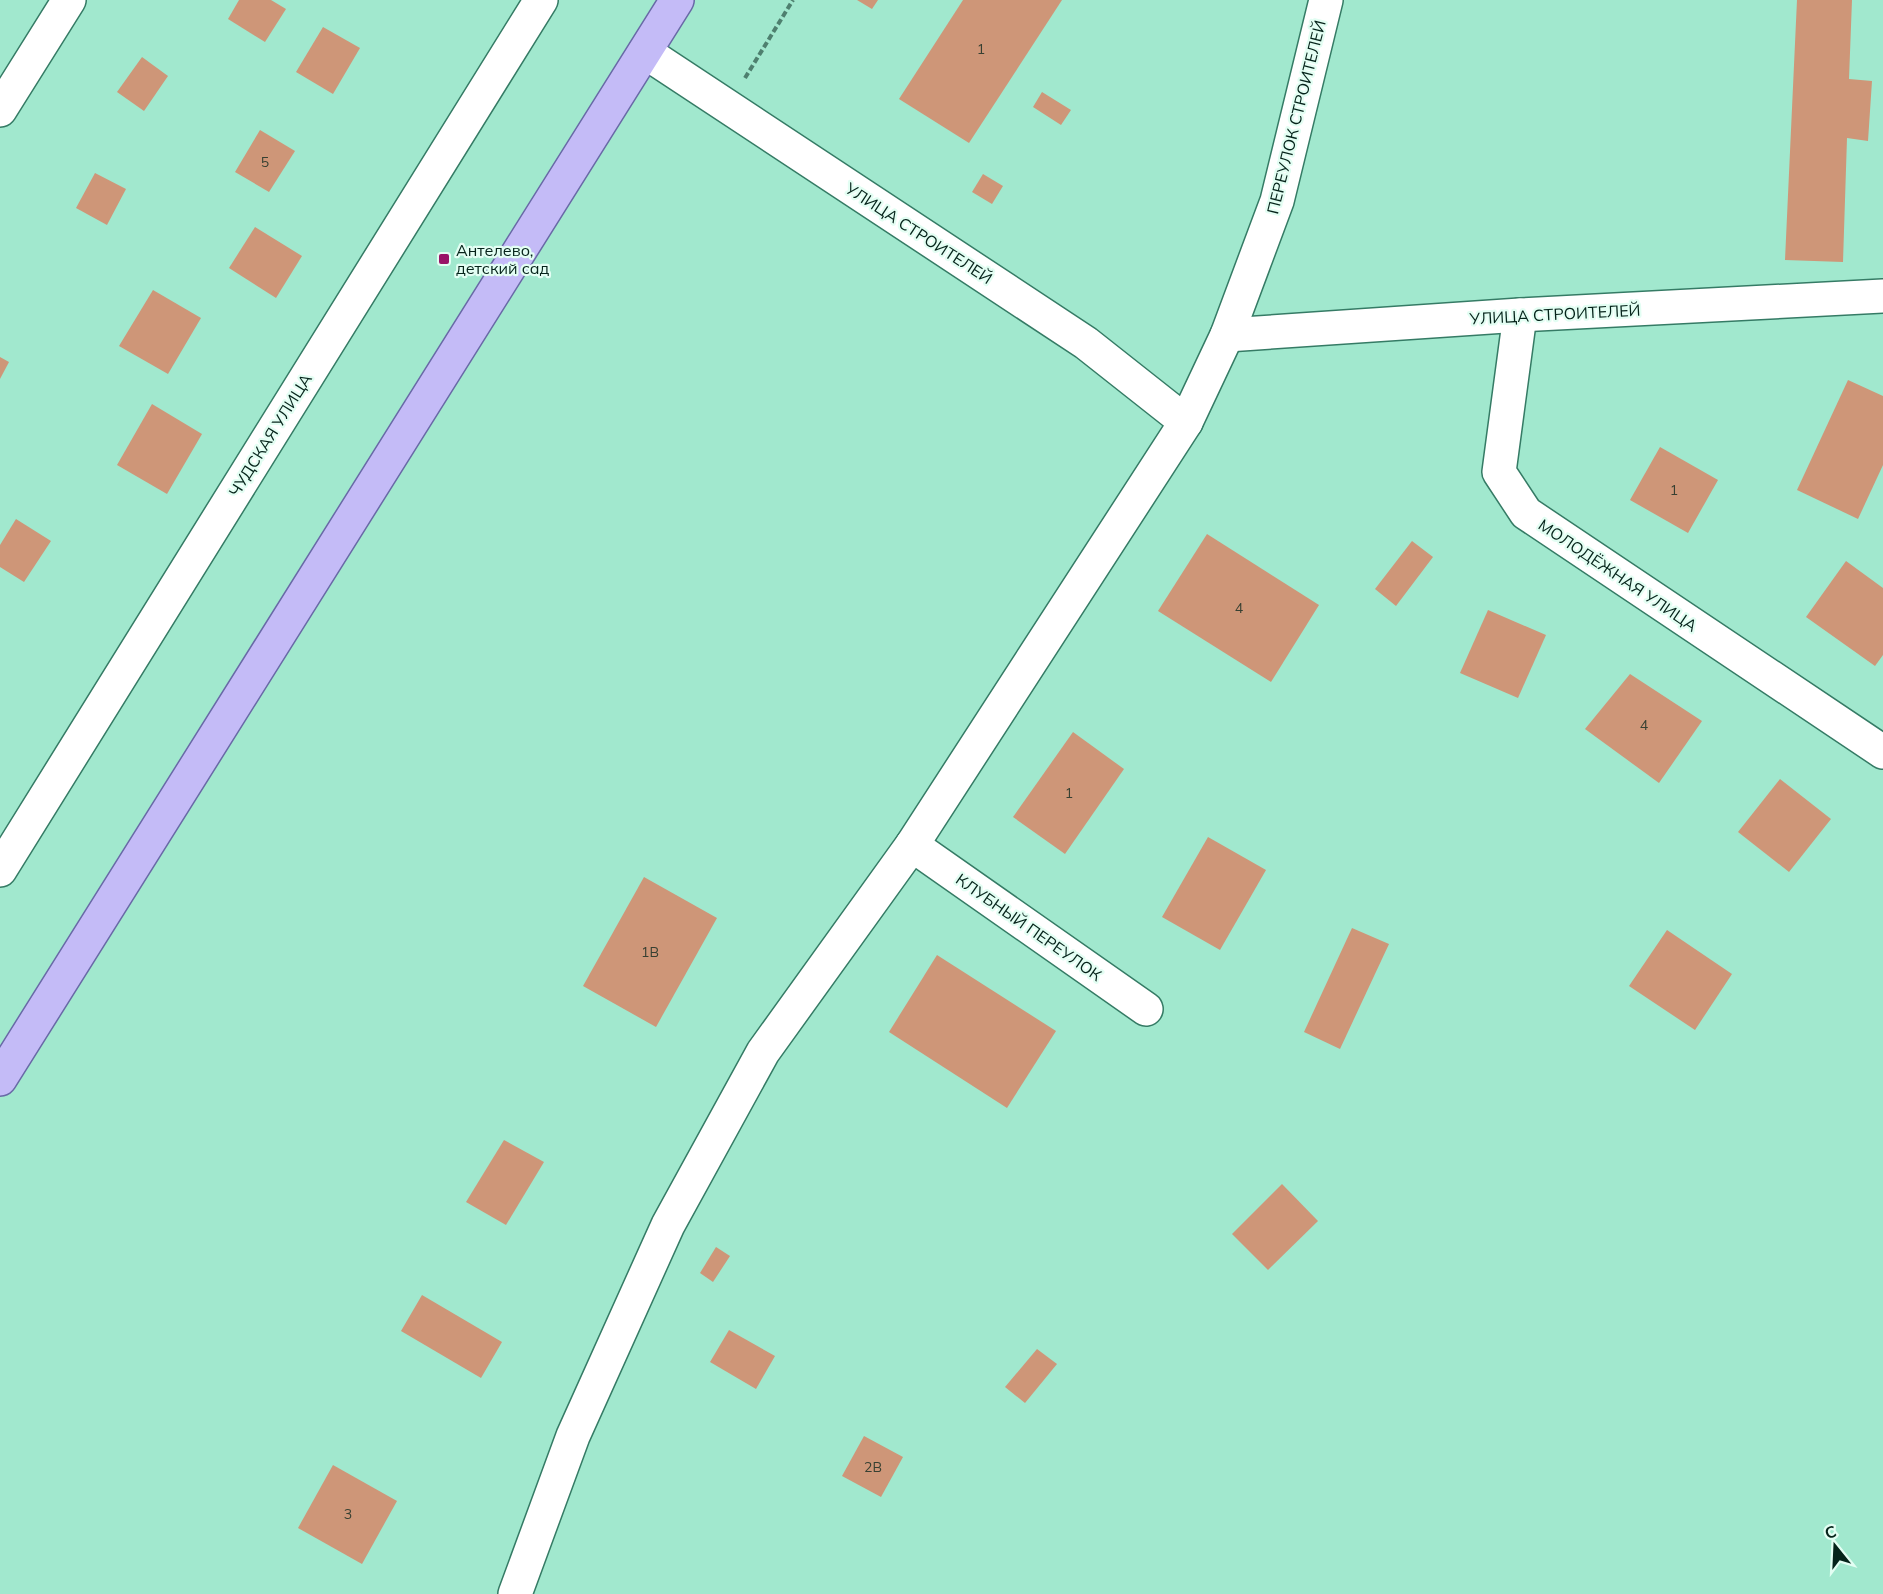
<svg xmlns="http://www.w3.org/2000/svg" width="1883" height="1594" viewBox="0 0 1883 1594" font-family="Mulish,sans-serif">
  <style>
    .building { fill: #ce9678 }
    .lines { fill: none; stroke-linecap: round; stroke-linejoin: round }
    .minor-casing { stroke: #357b65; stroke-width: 36 }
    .major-casing { stroke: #6869a6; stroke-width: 36 }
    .path { stroke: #4e806f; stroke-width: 4; stroke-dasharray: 6 3; stroke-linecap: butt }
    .minor { stroke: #fff; stroke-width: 33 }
    .major { stroke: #c4bbf7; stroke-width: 33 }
    .poi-dot { fill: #991367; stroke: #e3fef3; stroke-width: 2 }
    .labels { text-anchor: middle; stroke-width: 4.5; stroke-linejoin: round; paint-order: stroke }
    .number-label { font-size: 14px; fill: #374032 }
    .street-label { font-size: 16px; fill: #05231a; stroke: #e3fef3 }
    .poi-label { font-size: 16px; fill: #05231a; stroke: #e3fef3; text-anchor: start }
  </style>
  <rect width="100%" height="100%" fill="#a1e8ce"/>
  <g class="building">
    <polygon points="239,0 271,0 286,9 265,42 228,19"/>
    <polygon points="857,0 878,0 872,9"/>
    <polygon points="963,0 1062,0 969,143 899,99"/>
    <polygon points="1797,0 1852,0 1849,79 1872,81 1868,141 1847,138 1843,262 1785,260"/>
    <polygon points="323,27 360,48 333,94 296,72"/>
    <polygon points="142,57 168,76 144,111 117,92"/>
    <polygon points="1042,92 1071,110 1061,125 1033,107"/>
    <polygon points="260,130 295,151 269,192 235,172"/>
    <polygon points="95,173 126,189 107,225 76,208"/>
    <polygon points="983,174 1003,186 992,204 972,192"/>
    <polygon points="255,227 302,256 276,298 229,268"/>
    <polygon points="153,290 201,318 168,374 119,346"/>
    <polygon points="0,357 9,362 0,379"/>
    <polygon points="1848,380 1883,396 1883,465 1858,519 1797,490"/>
    <polygon points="152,404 202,434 167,494 117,465"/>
    <polygon points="1660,447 1718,480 1688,533 1630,500"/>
    <polygon points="16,519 51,541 24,582 0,567 0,545"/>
    <polygon points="1207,534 1319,605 1271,682 1158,611"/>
    <polygon points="1412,541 1433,557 1396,606 1375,589"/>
    <polygon points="1846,561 1883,588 1883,655 1875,666 1806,617"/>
    <polygon points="1488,610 1546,635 1518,698 1460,673"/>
    <polygon points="1630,674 1702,721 1659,783 1585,729"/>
    <polygon points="1073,732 1124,769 1065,854 1013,817"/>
    <polygon points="1780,779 1831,819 1789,872 1738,832"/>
    <polygon points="1208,837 1266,870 1220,950 1162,917"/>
    <polygon points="644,877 717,918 656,1027 583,986"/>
    <polygon points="1352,928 1389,944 1340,1049 1304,1032"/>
    <polygon points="1667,930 1732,974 1695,1030 1629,986"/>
    <polygon points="937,955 1056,1031 1007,1108 889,1032"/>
    <polygon points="504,1140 544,1162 506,1225 466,1202"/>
    <polygon points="1282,1184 1318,1221 1268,1270 1232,1234"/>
    <polygon points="716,1247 730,1256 713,1282 700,1273"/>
    <polygon points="422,1295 502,1342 481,1378 401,1331"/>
    <polygon points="729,1330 775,1356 756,1389 710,1362"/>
    <polygon points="1037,1349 1057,1364 1025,1403 1005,1387"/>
    <polygon points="864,1436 903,1457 881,1497 842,1476"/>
    <polygon points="333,1465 397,1501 362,1564 298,1528"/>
  </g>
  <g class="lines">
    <defs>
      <g id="minor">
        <polyline points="645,52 1086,343 1186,422"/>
        <polyline points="0,110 69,0"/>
        <polyline points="1520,315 1499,472 1526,513 1883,752"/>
        <polyline points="1227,335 1520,315 1883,296"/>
        <polyline points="912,845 1146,1009"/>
        <polyline points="0,870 541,0"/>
        <polyline points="515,1594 573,1436 668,1225 763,1052 912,845 1186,422 1227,335 1277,201 1326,0"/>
      </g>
      <polyline id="major" points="0,1079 677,0"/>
    </defs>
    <use href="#minor" class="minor-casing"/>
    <use href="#major" class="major-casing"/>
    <polyline class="path" points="745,78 793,0"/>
    <use href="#minor" class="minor"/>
    <use href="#major" class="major"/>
  </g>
  <rect class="poi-dot" x="438" y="253" width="12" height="12" rx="3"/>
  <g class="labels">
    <g class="number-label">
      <text x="981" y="54">1</text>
      <text x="265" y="167">5</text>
      <text x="1674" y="495">1</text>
      <text x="1239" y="613">4</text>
      <text x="1644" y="730">4</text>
      <text x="1069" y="798">1</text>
      <text x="650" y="957">1В</text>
      <text x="873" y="1472">2В</text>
      <text x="348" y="1519">3</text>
    </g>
    <g class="street-label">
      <text transform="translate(1296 117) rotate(-76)" y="6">ПЕРЕУЛОК СТРОИТЕЛЕЙ</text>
      <text transform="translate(919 233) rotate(33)" y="6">УЛИЦА СТРОИТЕЛЕЙ</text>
      <text transform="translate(1555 314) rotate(-3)" y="6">УЛИЦА СТРОИТЕЛЕЙ</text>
      <text transform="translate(270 435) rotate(-58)" y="6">ЧУДСКАЯ УЛИЦА</text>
      <text transform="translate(1618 575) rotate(34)" y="6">МОЛОДЁЖНАЯ УЛИЦА</text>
      <text transform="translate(1029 927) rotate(35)" y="6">КЛУБНЫЙ ПЕРЕУЛОК</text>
    </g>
    <g class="poi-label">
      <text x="456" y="256">Антелево,<tspan x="456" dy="18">детский сад</tspan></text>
    </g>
  </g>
  <g transform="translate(1835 1546) rotate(342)" stroke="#e3fef3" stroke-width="4.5" paint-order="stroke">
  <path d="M0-4.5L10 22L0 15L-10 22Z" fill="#05231a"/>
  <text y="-9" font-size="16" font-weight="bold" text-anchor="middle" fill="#05231a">С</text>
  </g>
</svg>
